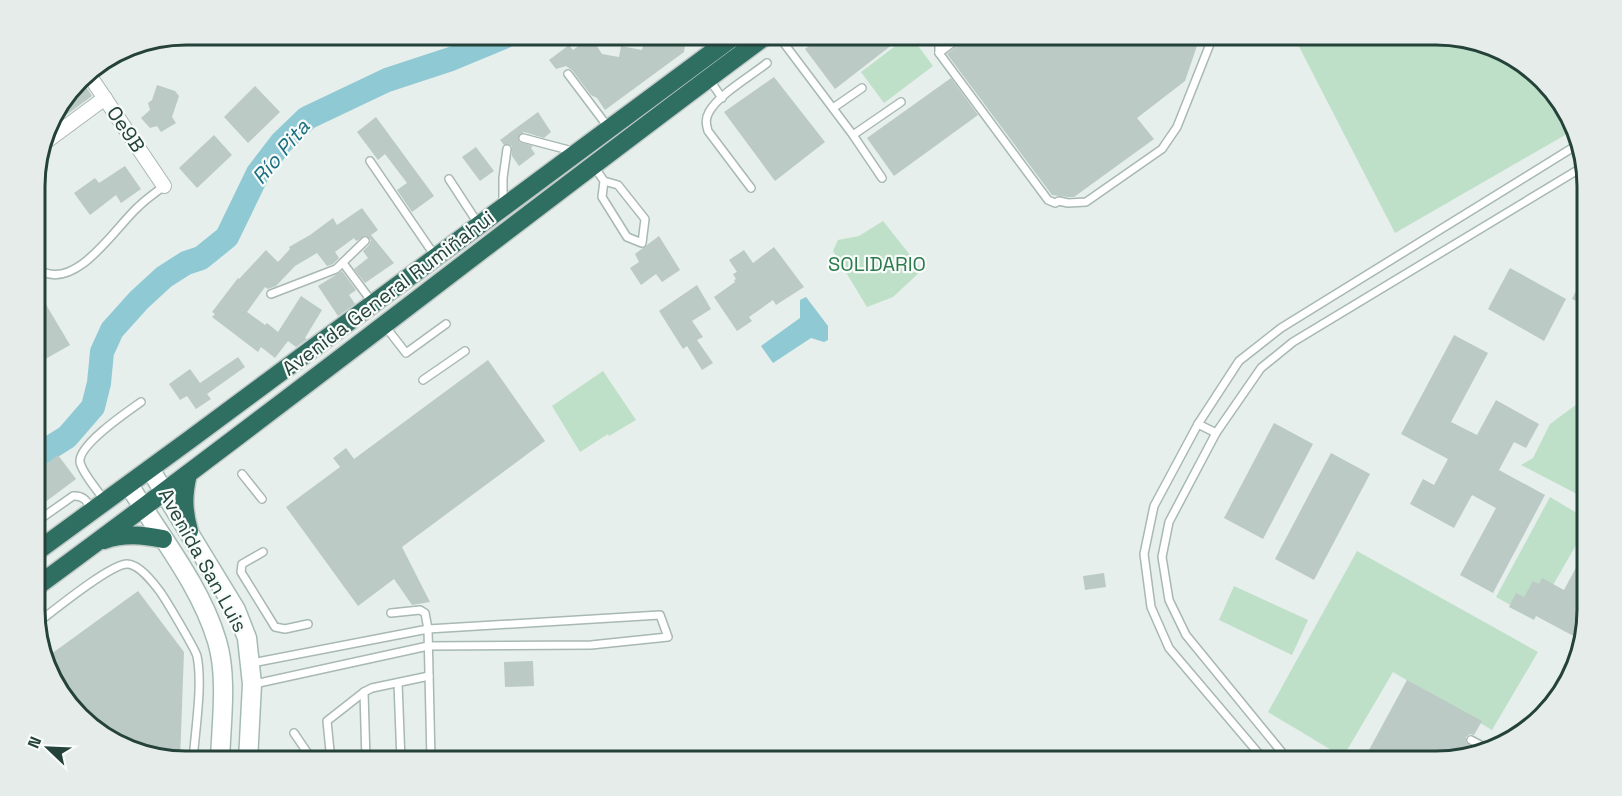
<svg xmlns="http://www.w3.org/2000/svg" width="1622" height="796" viewBox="0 0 1622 796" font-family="'Space Grotesk',sans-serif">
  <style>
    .green { fill: #bfe0c8 }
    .water { fill: #8ec9d4 }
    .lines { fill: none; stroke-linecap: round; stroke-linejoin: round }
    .river { stroke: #8ec9d4; stroke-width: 24 }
    .building { fill: #bbcac4 }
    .lane-casing { stroke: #a8b8b2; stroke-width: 10 }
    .street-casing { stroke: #a8b8b2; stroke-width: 16 }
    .secondary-casing { stroke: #a4bbb3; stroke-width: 21 }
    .highway-casing { stroke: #c2cac8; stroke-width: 21 }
    .lane { stroke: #fff; stroke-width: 7 }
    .street { stroke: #fff; stroke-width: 14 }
    .secondary { stroke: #fff; stroke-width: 18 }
    .highway { stroke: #2f6f62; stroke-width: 18 }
    .labels { text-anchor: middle; stroke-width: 4.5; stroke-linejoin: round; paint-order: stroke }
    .street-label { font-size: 20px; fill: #24423a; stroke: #f7fbf9 }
    .park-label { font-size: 20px; fill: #2d7a4b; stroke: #f7fbf9 }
    .water-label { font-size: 21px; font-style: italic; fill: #1c6f80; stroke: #f7fbf9 }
    .rim { fill: none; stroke: #24423a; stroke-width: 3 }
  </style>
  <rect width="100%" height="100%" fill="#e6efeb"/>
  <g class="green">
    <polygon points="910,35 933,66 884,103 861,72"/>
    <polygon points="1293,35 1436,35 1503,50 1556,94 1572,131 1395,233"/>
    <polygon points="883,221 922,270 893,297 867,307 833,251 838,240 859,236"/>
    <polygon points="603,371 636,420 609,436 608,434 580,452 552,406"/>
    <polygon points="1577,404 1587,410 1587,473 1577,494 1521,465 1533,458 1550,424"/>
    <polygon points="1550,497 1587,519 1587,526 1534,618 1496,597"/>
    <polygon points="1357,551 1538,652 1492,730 1393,672 1343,757 1268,712"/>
    <polygon points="1234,586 1308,620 1292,655 1219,620"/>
  </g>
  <polygon class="water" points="806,297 828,326 828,340 824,342 811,338 773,363 761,346 800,318 800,300"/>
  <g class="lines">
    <polyline class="river" points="35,457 67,437 93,407 99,383 102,352 112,330 139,300 164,277 186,263 201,258 227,237 258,173 281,143 307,118 387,80 451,59 511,34"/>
  </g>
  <g class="building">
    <polygon points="666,34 687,34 684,52 605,110 597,98 591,95 572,70 566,66 556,69 549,60 569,45 573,50 591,37 602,54 619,57 621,46 642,50 644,42 664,46"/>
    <polygon points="825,34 906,34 835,89 805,49"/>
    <polygon points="969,34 1201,34 1185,81 1137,118 1154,139 1074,197 1068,197 1052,195 947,54 967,38"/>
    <polygon points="774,77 825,142 775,181 724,112"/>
    <polygon points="951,78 978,115 894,176 867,138"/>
    <polygon points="81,79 92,96 47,129 50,119"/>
    <polygon points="157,85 175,91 179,96 172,117 176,123 161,132 157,126 150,128 141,118 150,110 148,103 152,100"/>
    <polygon points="255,86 280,112 248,143 224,117"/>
    <polygon points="538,112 551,132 544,138 524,132 519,135 519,142 533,146 531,148 535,154 519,166 512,156 512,146 508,144 504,145 500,140"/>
    <polygon points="376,117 434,196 412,212 397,190 407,183 385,154 378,160 357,132"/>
    <polygon points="214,135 232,155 197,188 179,168"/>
    <polygon points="476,147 494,171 480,181 462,157"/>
    <polygon points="125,166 141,189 121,203 116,195 90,215 74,193 95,178 99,183"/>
    <polygon points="362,208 378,230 371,235 394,263 365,283 354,269 368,258 363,251 369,245 371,240 366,236 356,241 354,238 335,252 339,258 333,264 327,266 317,253 295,266 276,286 268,289 265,287 247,312 265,325 267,323 278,332 301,296 322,310 305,338 307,339 296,347 288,341 275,358 261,347 258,352 212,317 215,314 212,312 238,278 239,279 266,250 278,262 290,249 289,247 310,235 333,218 337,225"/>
    <polygon points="659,236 680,270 662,282 656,274 641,285 630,268 639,262 635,254"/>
    <polygon points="774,247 804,287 776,305 773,300 749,317 752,321 737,331 714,297 735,282 734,280 736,279 733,274 737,272 729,260 744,250 753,263"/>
    <polygon points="1510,268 1566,299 1544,341 1488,309"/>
    <polygon points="1587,269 1587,306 1572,299"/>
    <polygon points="342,271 356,290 349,295 355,304 338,316 318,286"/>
    <polygon points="697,285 711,309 692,321 703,337 697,340 713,363 702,370 687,346 683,349 659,311"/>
    <polygon points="35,286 70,345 35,365"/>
    <polygon points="1454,335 1488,353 1451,422 1477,435 1496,400 1539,424 1526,448 1514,442 1499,470 1545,495 1493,593 1460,575 1496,508 1472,495 1454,528 1410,504 1423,479 1434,485 1448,459 1401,434"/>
    <polygon points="238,357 245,367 207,394 211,399 196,409 187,396 180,400 169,384 190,369 200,383"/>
    <polygon points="488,360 545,441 402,547 430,602 412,605 394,579 358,606 286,507 340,467 333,458 346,448 354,459"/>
    <polygon points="1274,423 1313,444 1263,539 1224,518"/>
    <polygon points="1331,453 1370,474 1314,580 1275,559"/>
    <polygon points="58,455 76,479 36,509 36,472"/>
    <polygon points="1587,547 1587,610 1581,640 1536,616 1534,620 1509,607 1516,593 1524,597 1533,581 1539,584 1542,578 1564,590"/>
    <polygon points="1104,573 1106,587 1085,590 1083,576"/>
    <polygon points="138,591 184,652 180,760 119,746 66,702 47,657"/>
    <polygon points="533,661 534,686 505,687 504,662"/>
    <polygon points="1407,680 1482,721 1474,735 1470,734 1466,737 1466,742 1469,745 1464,755 1445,761 1363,761"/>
  </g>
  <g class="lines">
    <defs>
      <g id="lane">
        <polyline points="777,34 853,135 882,178"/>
        <polyline points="939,34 939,53 1048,200 1055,203 1059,201 1068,203 1086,202 1162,149 1177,127 1214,34"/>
        <polyline points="939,53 964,34"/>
        <polyline points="568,74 608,127"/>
        <polyline points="709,79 722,98"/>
        <polyline points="833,108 862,88"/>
        <polyline points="853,135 901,102"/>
        <polyline points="523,138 576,152"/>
        <polyline points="370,161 435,256"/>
        <polyline points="593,165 604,181 618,185 645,219 642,243 627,237 602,197 604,181"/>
        <polyline points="449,179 479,225"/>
        <path d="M751,188l-43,-57c-2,-7 -3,-12 1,-19 10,-18 42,-36 58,-49"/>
        <polyline points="503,203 503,178 507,149"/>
        <polyline points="343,263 372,302"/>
        <path d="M43,272c35,16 72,-44 95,-65 8,-8 17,-14 26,-21"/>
        <polyline points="271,294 336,269 365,241"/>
        <polyline points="385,326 406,353 446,324"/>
        <polyline points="423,380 465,351"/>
        <polyline points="1198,424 1216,433"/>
        <polyline points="242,474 262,499"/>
        <path d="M105,501c-6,-9 -23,-28 -25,-39 -2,-17 47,-50 61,-60"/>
        <path d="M36,522l37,-26c11,-1 14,6 20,14"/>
        <polyline points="263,552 242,564 241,572 275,627 285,629 308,624"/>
        <polyline points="391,613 420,610 425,613 428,629 431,761"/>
        <path d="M36,624c16,-12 74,-60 91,-60 11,0 25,17 31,25 6,7 37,60 39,67 6,29 -2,75 -4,105"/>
        <polyline points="252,663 428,629 660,615 668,637 591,645 428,646 254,684"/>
        <polyline points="398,683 401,761"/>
        <polyline points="294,733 313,761"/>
        <polyline points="1471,740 1486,748"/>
        <polyline points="331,761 327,721 364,692"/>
        <polyline points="366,761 364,692 372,688 429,676"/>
        <polyline points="1265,761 1169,648 1151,607 1144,554 1154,506 1198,424 1239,361 1281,328 1577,145"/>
        <polyline points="1289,761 1186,635 1169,600 1162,557 1169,522 1216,433 1261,368 1293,342 1586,165"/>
      </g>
      <g id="street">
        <polyline points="87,72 164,186"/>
        <polyline points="44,143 105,98"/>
      </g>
      <g id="secondary">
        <polyline points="150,469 236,610 247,638 252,684 248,761"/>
        <path d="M129,485c30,50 71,99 88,156 11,36 4,84 3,120"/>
      </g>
      <g id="highway">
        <path d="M188,474c-5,21 -5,36 1,57"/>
        <path d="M104,540c20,-7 39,-5 59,-1"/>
        <path d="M36,552c235,-171 468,-345 701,-518"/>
        <path d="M36,587c247,-181 486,-371 732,-553"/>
      </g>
    </defs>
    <use href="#lane" class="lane-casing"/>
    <use href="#street" class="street-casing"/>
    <use href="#secondary" class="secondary-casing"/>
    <use href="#highway" class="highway-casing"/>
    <use href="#lane" class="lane"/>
    <use href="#street" class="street"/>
    <use href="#secondary" class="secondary"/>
    <use href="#highway" class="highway"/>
  </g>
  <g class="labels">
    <g class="street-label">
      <text transform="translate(126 129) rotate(56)" y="7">Oe9B</text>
      <text transform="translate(388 293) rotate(-37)" y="7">Avenida General Rumiñahui</text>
      <text transform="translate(203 560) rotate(61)" y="7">Avenida San Luis</text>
    </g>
    <g class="park-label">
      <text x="877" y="271">SOLIDARIO</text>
    </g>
    <g class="water-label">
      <text transform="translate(281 152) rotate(-50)" y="7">Río Pita</text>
    </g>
  </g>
  <path d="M0 0H1622V796H0ZM186 45H1436A141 141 0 0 1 1577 186V610A141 141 0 0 1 1436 751H186A141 141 0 0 1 45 610V186A141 141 0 0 1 186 45Z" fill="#e6ecea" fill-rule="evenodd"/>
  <path class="rim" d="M186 45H1436A141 141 0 0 1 1577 186V610A141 141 0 0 1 1436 751H186A141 141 0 0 1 45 610V186A141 141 0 0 1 186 45Z"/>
  <g transform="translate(48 748) rotate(293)" stroke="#f7fbf9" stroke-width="4.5" paint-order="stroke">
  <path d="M0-4.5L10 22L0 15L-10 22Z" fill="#24423a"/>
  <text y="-9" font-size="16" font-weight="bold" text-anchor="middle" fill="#24423a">N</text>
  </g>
</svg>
